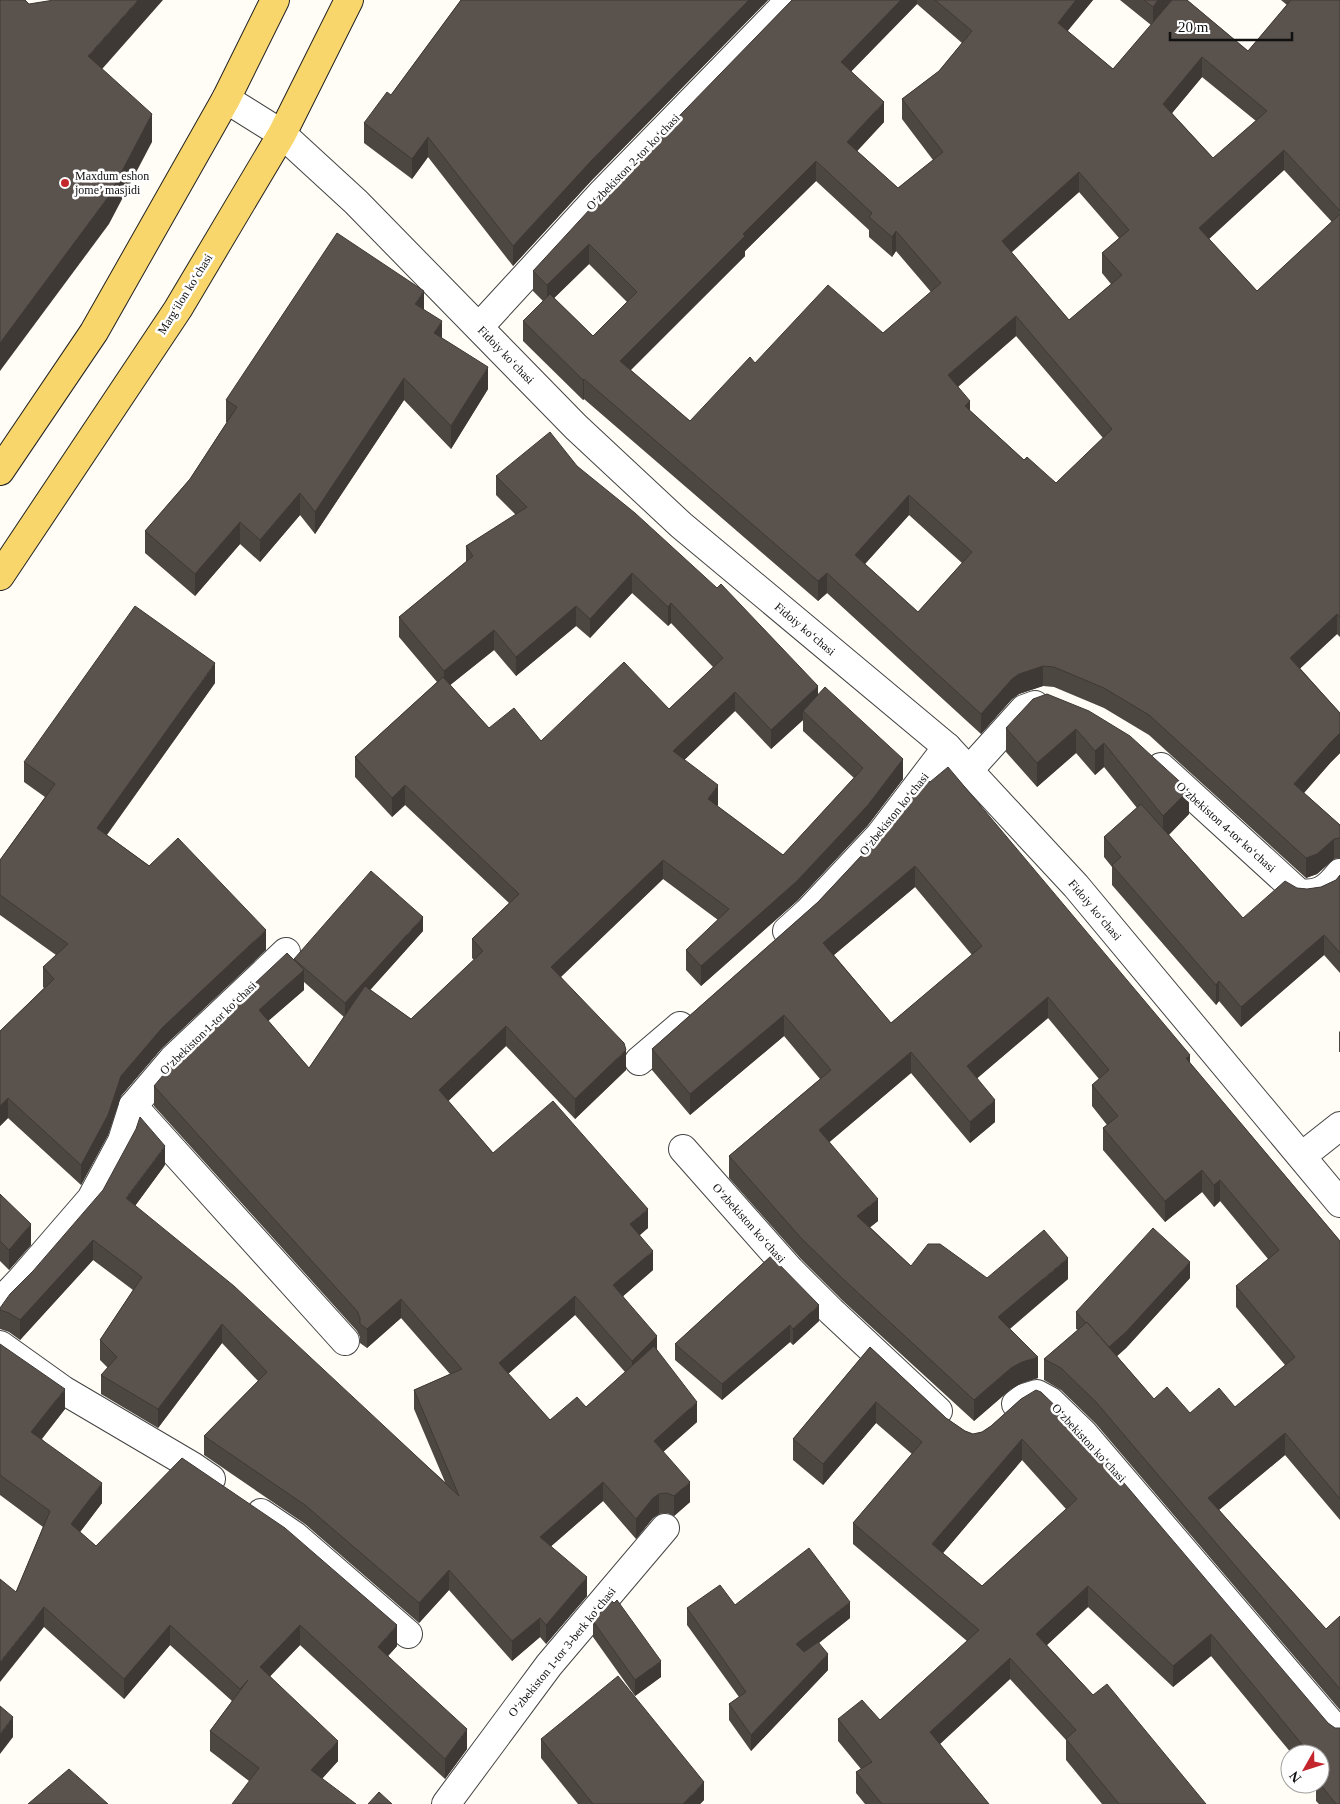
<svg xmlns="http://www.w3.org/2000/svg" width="1340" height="1804" viewBox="0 0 1340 1804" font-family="'Times New Roman',serif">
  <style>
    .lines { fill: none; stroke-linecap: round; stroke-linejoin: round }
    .minor-casing { stroke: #444; stroke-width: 30 }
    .major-casing { stroke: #222; stroke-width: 30 }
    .minor { stroke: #fff; stroke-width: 28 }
    .major { stroke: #f9d66b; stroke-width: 28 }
    .wall { fill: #4d4742; fill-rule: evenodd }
    .shaded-wall { fill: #3f3936 }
    .building { fill: #5a524d; stroke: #3f3936; fill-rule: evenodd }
    .poi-dot { fill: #c4262e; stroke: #fff; stroke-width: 2 }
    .labels { text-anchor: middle; stroke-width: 5; stroke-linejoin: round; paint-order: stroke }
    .street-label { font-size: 12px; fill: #111; stroke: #fff }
    .poi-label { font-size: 12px; fill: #111; stroke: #fff; text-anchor: start }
  </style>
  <rect width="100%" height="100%" fill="#fffdf5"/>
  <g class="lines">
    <defs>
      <g id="minor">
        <polyline points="226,99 282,134 356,202 576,427 681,525 947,747 1076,886 1340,1203"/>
        <polyline points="479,327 603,192 790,0"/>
        <path d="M1161,767l138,126c20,3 29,-5 41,-20"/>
        <polyline points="969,770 1024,709 1035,705"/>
        <polyline points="787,931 808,912 880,835 947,747"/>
        <polyline points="639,1061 680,1026"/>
        <polyline points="133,1106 345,1341"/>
        <polyline points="683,1149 790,1270 831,1311 938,1411"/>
        <polyline points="1302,1156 1340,1126"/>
        <polyline points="0,1302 21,1280 91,1199 122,1141 133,1106 173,1059 286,952"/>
        <polyline points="0,1345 63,1390 192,1466 211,1479"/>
        <polyline points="1016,1404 1024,1398 1037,1394 1050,1401 1084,1434 1340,1734"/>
        <polyline points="261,1513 295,1536 408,1634"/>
        <polyline points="446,1804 549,1665 665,1528"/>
      </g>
      <g id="major">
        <polyline points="0,471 94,332 226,99 275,0"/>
        <polyline points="0,576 178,309 282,134 349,0"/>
      </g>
    </defs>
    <use href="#minor" class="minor-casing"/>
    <use href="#major" class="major-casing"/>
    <use href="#minor" class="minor"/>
    <use href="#major" class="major"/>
  </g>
  <g class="wall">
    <polygon points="461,0 768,0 591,181 513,266 428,157 412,179 364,143 364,123 391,95"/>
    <path d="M792,0h301l-26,31 46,38 38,-44 -31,-25h67l61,51 39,-46 -6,-5h59v637l-3,-3 -37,34 40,45v40l-9,9 -27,31 36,32v33l-6,1 -17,15 -11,4 -157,-143 -45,-27 -50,-21 -11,-1 -24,8 -7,5 -31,35 -154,-141 -9,8 -234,-202 -1,1 -60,-59v-20l20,-20 -10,-10v-20zM917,4l45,39 -23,28 -37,28v20l31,41 -35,28 -41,-37 27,-29 -33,-51zM1202,77l54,44 -43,37 -41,-45zM1284,170l48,52 -75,69 -48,-52zM816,181l53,49v7l23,20 4,-6 35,41 -48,41 -128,30 -65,58 -60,-51 115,-114v-5zM1079,192l40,46 -17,15v20l9,11 -42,36 -58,-68zM589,264l38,38 -34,34 -39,-38zM1016,336l87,102 -47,45 -32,-23 -54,-49 -12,-24zM909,515l53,48 -44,49 -53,-48z"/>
    <polygon points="424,310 442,338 488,389 451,449 404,400 315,534 300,515 260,562 240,544 195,596 145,553 145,531 190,479 227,422 226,422 226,400"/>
    <path d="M577,466l241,229 85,84 -35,46 -71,76 -96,85 -15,-16v-20l32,-30 -55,-41 -102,98 65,93 -51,49 -69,-73 -58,55 45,52 155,75 -9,7 14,35 -30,26 34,55 40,71 -34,30 27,50 -16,14 -7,-3 -8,1 -6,4 -17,21 -33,-38 -52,45 36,50 -41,48 -6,-7 -28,24 -63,-71 -30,33 -114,-99 -101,-69v-19l54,-55 -36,-38 -64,85 -57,-34v-19l7,-7 -8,-8v-20l33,-50 -40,-30 -73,80 -11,-8 -9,-3v-21l165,-143 -30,41 310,276 -31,-73v-19l36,-16 -49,-56 -34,30 -7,-5v-6l-3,-6 -203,-225v-20l140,-126v-1l129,-28 -53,59 41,29 63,-59 -2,-2v-19l37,-36 -104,-98 -13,12 -37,-40v-20l82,-75 -38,-45v-20l67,-55v-16l50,-31 -20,-20v-19zM632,593l36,33 3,-3 42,44 -44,42 -128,32 -52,-13 -39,-43 44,-35 22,26 60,-50 14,12zM735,711l36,38 32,-29v11l51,47 -71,77 -66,-49 1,-1 -34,-45zM304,982l40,35 -35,51 -41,-47 36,-31zM575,1315l50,57 -39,35 -36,13 -42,-46z"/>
    <polygon points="215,683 107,835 266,950 162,1048 121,1096 108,1135 81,1185 8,1118 0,1126 0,1031 44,988 43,987 43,967 56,955 0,915 0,860 45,797 24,782 24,762"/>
    <polygon points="1047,694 1189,814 1169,835 1243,918 1297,888 1307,889 1321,887 1336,880 1340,875 1340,973 1324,955 1241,1027 1219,1001 1216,1005 1112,885 1112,867 1104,857 1104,837 1137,808 1104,767 1095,775 1076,753 1037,787 1006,752 1006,728"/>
    <path d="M891,824l299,239 150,178v279l-55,-65 -66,55 107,119 14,-13v94l-244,-286 -35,-34 -17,-10v-21l34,-29 -2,-1v-17l114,-34 -64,70 -9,8 37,43 36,14 45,-6 50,-42 -49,-58v-21l32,-27 -48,-58 -6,6 -12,-15 -37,30 -62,-72v-22l4,-3 -15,-19v-21l7,-6 -51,-61 -71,60 18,44 -25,21 -59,-70 -82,69 49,79 -8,6 41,39 76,12 81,1 -58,50 28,49 -16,5 -11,6 -37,32 -132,-121 -41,-41 -72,-81v-22l91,-77 -36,-43 -94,79 -38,-45v-21l166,-147zM915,887l57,68 -81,68 -57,-68z"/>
    <polygon points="1340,1031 1340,1052 1339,1052 1339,1032"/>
    <polygon points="0,1194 31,1245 9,1270 0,1261"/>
    <polygon points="771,1256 819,1321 793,1345 790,1342 722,1400 675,1360 675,1344"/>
    <polygon points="0,1344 65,1409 42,1439 102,1503 80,1532 96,1546 397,1646 388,1656 467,1749 445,1779 300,1645 270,1676 338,1761 322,1779 249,1781 210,1751 210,1731 232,1701 170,1645 124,1699 44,1627 16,1592 43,1527 0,1495"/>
    <path d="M870,1347l76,71 19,13 8,3 9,-2 9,-6 30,-27 307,324 7,5 5,76h-21l-3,-3v-17h4v-30h-28l-81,-98 -38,31 -85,-80 -41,38 46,50 113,109h-104l-36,-44v-20l-56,-61 -70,65 49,60h-124l-9,-11v-21l5,-3 -23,-28v-22l42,1 87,-79 -114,-97v-21l59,-69 -36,-31 -53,62 -30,-25v-21zM1022,1460l44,49 -84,77 -39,-33z"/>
    <polygon points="735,1605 850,1618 819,1643 828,1670 751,1751 729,1720 729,1704 739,1697 687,1625 687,1608"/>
    <polygon points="593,1621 661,1677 635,1696 593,1637"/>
    <polygon points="541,1739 704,1800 700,1804 578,1804 541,1758"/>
  </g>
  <g class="shaded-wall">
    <polygon points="138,0 163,0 88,85 88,56"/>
    <polygon points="749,0 768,0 591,181 513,266 513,246 591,161"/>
    <polygon points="901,0 917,0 917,4 841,82 841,62"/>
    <polygon points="1076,0 1093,0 1058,43 1058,23"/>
    <polygon points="1158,0 1173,0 1153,27 1153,7"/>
    <polygon points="1202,57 1202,77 1163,124 1163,104"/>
    <polygon points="884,102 884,122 847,162 847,142"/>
    <polygon points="152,114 152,142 109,224 0,371 0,343"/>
    <polygon points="428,137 428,157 412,179 412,159"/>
    <polygon points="1284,150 1284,170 1199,248 1199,228"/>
    <polygon points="816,161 816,181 745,251 745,256 620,381 620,361 743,234"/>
    <polygon points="1079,172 1079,192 1002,261 1002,241"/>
    <polygon points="896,231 896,251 892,257 892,237"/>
    <polygon points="589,244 589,264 547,305 547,285"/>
    <polygon points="424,291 424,313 415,304"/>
    <polygon points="1016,316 1016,336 948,395 948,375"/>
    <polygon points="442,321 442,343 434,333"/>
    <polygon points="488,367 488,389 451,449 451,426"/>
    <polygon points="404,378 404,400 315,534 315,512"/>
    <polygon points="584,379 584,399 583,400 583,380"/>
    <polygon points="970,401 970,421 965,406"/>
    <polygon points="300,493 300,515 260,562 260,540"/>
    <polygon points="909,495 909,515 855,575 855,555"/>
    <polygon points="240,522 240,544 195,596 195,574"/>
    <polygon points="632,573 632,593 590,638 590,619"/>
    <polygon points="827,573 827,593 818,601 818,581"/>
    <polygon points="671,603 671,623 668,626 668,607"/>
    <polygon points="576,606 576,626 516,676 516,657"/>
    <polygon points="1337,614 1337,634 1290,678 1290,658"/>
    <polygon points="494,630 494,650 444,690 444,671"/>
    <polygon points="215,663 215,683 97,848 97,828"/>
    <polygon points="1043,666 1043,686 1019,694 1012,699 981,734 981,714 1012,679 1019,674"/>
    <polygon points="818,686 818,705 803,711 803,720 771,749 771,730"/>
    <polygon points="735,692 735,711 673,771 673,751"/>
    <polygon points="1076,729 1076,753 1037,787 1037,763"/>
    <polygon points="1340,733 1340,753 1331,762 1294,804 1294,784 1331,742"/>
    <polygon points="1104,743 1104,767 1095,775 1095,751"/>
    <polygon points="903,759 903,779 868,825 797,901 701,986 701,966"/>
    <polygon points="405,785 405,805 392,817 392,798"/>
    <polygon points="718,785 718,805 708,818 708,799"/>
    <polygon points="1189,790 1189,814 1163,840 1163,816"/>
    <polygon points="1334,839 1334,859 1317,874 1306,878 1306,858"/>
    <polygon points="663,860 663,879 551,986 551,967"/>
    <polygon points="915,866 915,887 823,964 823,943"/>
    <polygon points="423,917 423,931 345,1018 345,1003"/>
    <polygon points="266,930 266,950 162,1048 121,1096 108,1135 81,1185 81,1165 121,1076 162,1028"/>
    <polygon points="1324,935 1324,955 1241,1027 1241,1007"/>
    <polygon points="304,970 304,990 259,1029 259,1010"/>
    <polygon points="1219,981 1219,1001 1216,1005 1216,985"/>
    <polygon points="1048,997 1048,1018 967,1087 967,1066"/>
    <polygon points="784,1015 784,1036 690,1115 690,1094"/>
    <polygon points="506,1026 506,1046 439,1110 439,1090"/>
    <polygon points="626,1050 626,1070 575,1119 575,1099"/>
    <polygon points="911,1052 911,1073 819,1151 819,1130"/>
    <polygon points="1190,1055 1190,1076 1186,1058"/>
    <polygon points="8,1098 8,1118 0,1126 0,1106"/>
    <polygon points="995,1100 995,1122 970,1143 970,1122"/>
    <polygon points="165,1146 165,1165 126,1218 126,1198"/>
    <polygon points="1202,1170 1202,1192 1165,1222 1165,1201"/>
    <polygon points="1220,1180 1220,1201 1214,1207 1214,1185"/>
    <polygon points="878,1199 878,1221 857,1238 857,1216"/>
    <polygon points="648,1209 648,1228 630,1244 630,1224"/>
    <polygon points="31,1224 31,1245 9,1270 9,1250"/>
    <polygon points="93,1240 93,1260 20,1340 20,1320"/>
    <polygon points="653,1251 653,1270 613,1305 613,1285"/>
    <polygon points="1068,1258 1068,1279 998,1338 998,1317"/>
    <polygon points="1190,1262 1190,1278 1126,1348 1107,1365 1107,1348"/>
    <polygon points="575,1296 575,1315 499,1382 499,1363"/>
    <polygon points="401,1299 401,1318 367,1348 367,1329"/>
    <polygon points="819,1305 819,1321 793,1345 793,1329"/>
    <polygon points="222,1324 222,1343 158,1428 158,1409"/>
    <polygon points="790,1325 790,1342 722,1400 722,1384"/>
    <polygon points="657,1336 657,1356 632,1380 632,1361"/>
    <polygon points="1038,1357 1038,1378 1022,1383 1011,1389 974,1421 974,1400 1011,1368 1022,1362"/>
    <polygon points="65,1389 65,1409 31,1452 31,1432"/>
    <polygon points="697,1402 697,1422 654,1460 654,1441"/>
    <polygon points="876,1402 876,1423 823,1485 823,1464"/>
    <polygon points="1285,1433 1285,1455 1208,1519 1208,1498"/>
    <polygon points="1022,1439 1022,1460 932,1566 932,1544"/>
    <polygon points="603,1482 603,1501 540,1556 540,1537"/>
    <polygon points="690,1482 690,1502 674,1516 674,1496"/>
    <polygon points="102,1483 102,1503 71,1544 71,1524"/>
    <polygon points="659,1494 659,1514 653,1518 636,1539 636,1519 653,1498"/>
    <polygon points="449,1570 449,1590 419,1623 419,1603"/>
    <polygon points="587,1577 587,1596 546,1644 546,1625"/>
    <polygon points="1088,1586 1088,1607 1036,1655 1036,1634"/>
    <polygon points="850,1602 850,1618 796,1661 796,1644"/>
    <polygon points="44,1607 44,1627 0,1682 0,1662"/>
    <polygon points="540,1618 540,1637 512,1661 512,1641"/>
    <polygon points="170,1625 170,1645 124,1699 124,1679"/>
    <polygon points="300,1625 300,1645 260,1687 260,1667"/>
    <polygon points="397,1625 397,1646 378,1667 378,1647"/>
    <polygon points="1211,1634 1211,1656 1173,1687 1173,1666"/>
    <polygon points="828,1654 828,1670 751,1751 751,1735"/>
    <polygon points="1010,1658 1010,1679 930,1753 930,1732"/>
    <polygon points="661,1661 661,1677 635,1696 635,1680"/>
    <polygon points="13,1717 13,1737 0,1754 0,1734"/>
    <polygon points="467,1729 467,1749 445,1779 445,1759"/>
    <polygon points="338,1741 338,1761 311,1790 311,1770"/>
    <polygon points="704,1782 704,1800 700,1804 683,1804"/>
  </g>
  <g class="building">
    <polygon points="0,0 25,0 29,4 54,0 138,0 88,56 152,114 109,196 0,343"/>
    <polygon points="461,0 749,0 591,161 513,246 428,137 412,159 364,123 387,92 391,95"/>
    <path d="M792,0h109l-60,62 43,40 -37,40 51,46 45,-36 -41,-53 37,-28 33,-40 -37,-31h141l-18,23 55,46 59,-69h15l61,51 43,-51h49v211l-56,-61 -85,78 58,63 83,-77v403l-3,-3 -47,44 50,55v20l-9,9 -37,42 46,41v13l-6,1 -17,15 -11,4 -157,-143 -45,-27 -50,-21 -11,-1 -24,8 -7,5 -31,35 -154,-141 -9,8 -234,-202 -1,1 -60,-59 27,-27 43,42 44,-44 -48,-48 -42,41 -14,-14 81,-88zM1202,57l65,54 -54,47 -50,-54zM816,161l56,52 -3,4 23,20 4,-6 45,52 -58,50 -55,-48 -73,78 -5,-6 -60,64 -70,-60 125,-125 -2,-2zM1079,172l50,58 -27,23 20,22 -53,45 -67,-79zM1016,316l96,113 -56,54 -29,-26 -3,3 -59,-54 5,-5 -22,-26zM909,495l63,57 -54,60 -63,-57z"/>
    <polygon points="1144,0 1158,0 1153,7"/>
    <polygon points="337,233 424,291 415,304 442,321 434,333 488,367 451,426 404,378 315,512 300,493 260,540 240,522 195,574 145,531 190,479 237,407 226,400"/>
    <polygon points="550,432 577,466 635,513 717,588 721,584 818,686 771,730 735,692 673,751 718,785 708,799 783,855 863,768 803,711 825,687 903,759 868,805 797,881 701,966 686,950 729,909 663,860 551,967 624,1043 626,1050 575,1099 506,1026 439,1090 493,1153 553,1101 648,1209 630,1224 653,1251 613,1285 657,1336 632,1361 575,1296 499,1363 550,1420 577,1397 586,1407 654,1346 697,1402 654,1441 690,1482 674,1496 667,1493 659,1494 653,1498 636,1519 603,1482 540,1537 587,1577 546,1625 540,1618 512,1641 449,1570 419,1603 305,1505 204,1436 267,1372 222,1324 158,1409 101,1375 117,1357 100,1340 142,1277 93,1240 20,1320 9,1313 0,1310 0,1308 10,1294 33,1271 103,1190 136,1129 140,1117 165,1146 126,1198 234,1286 459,1496 414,1390 462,1369 401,1299 367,1329 360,1324 360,1318 357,1311 154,1086 184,1050 287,953 304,970 259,1010 309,1068 365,986 411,1019 483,951 472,939 519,894 405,785 392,798 355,757 443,677 489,728 514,708 541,741 624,662 669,709 723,658 671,603 668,607 632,573 590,619 576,606 516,657 494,630 444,671 399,617 473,556 466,546 527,507 496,476"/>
    <polygon points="135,606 215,663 97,828 149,866 178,838 266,930 162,1028 121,1076 108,1115 81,1165 8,1098 0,1106 0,1031 54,979 43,967 68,944 0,895 0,860 55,784 24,762"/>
    <polygon points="1047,694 1089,711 1130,736 1189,790 1163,816 1104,743 1095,751 1076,729 1037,763 1006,728 1033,699"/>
    <path d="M948,767l242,288 -4,3 154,183v258l-55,-66 -77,65 118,131 14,-13v73l-244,-287 -35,-34 -17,-9 43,-37 67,77 13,-12 23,26 29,-25 16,19 60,-50 -59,-71 43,-36 -59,-70 -6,5 -12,-15 -37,31 -62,-73 15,-12 -26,-31 17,-15 -61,-73 -81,69 28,34 -25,22 -59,-70 -92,78 59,69 -21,17 54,50 17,-22h12l47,34 57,-48 24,28 -70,59 40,40 -16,5 -11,6 -37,32 -132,-122 -41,-40 -72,-82 102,-86 -47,-55 -94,79 -38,-45 166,-147 73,-78 35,-45 4,3zM915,866l67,80 -91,77 -68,-80z"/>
    <polygon points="1141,804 1243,918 1285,881 1297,888 1307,889 1321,887 1336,880 1340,875 1340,953 1324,935 1241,1007 1219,981 1216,985 1112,865 1121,857 1104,837"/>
    <polygon points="371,871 423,917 345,1003 294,959"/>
    <polygon points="0,1194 31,1224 9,1250 0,1241"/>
    <polygon points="1153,1228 1190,1262 1126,1332 1109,1347 1087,1322 1086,1323 1076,1312"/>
    <polygon points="771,1256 819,1305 793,1329 790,1325 722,1384 675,1344"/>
    <polygon points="0,1344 65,1389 31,1432 102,1483 71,1524 96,1546 182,1458 285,1528 397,1625 378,1647 467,1729 445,1759 300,1625 260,1667 338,1741 311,1770 356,1804 232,1804 259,1768 210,1731 248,1680 240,1689 170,1625 124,1679 44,1607 0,1662 0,1579 16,1592 50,1511 0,1475"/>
    <path d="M870,1347l76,71 19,13 8,3 9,-2 9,-6 30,-27 15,-9 5,2 32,31 255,300 7,5h5v76h-4l-16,-20v-8l5,-4 -5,-6v-12h-10l-99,-120 -38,32 -85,-80 -52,48 57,61 14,-11 99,120h-87l-53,-65 10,-9 -66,-72 -80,74 59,72h-107l-26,-32 16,-10 -34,-43 24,-19 18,20 99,-90 -126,-107 69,-81 -46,-40 -53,62 -30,-25zM1022,1439l55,60 -95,87 -50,-42z"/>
    <polygon points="809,1548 850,1602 796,1644 804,1652 818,1642 828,1654 751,1735 729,1704 746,1692 687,1608 720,1585 735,1605"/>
    <polygon points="611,1600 614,1603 617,1600 661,1661 635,1680 593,1621"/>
    <polygon points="618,1676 704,1782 683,1804 593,1804 541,1739"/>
    <polygon points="0,1706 13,1717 0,1734"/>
    <polygon points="69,1769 108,1804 28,1804"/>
    <polygon points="379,1792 392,1804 368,1804"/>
  </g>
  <circle class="poi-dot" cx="65" cy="183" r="5"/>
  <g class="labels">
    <g class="street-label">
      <text transform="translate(633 162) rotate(-46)" y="4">Oʻzbekiston 2-tor koʻchasi</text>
      <text transform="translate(185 294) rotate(-58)" y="4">Margʻilon koʻchasi</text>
      <text transform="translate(506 355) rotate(46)" y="4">Fidoiy koʻchasi</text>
      <text transform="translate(805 629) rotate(40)" y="4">Fidoiy koʻchasi</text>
      <text transform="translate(894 814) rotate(-51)" y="4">Oʻzbekiston koʻchasi</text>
      <text transform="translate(1226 827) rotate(42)" y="4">Oʻzbekiston 4-tor koʻchasi</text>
      <text transform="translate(1095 910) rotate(50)" y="4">Fidoiy koʻchasi</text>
      <text transform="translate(208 1028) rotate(-44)" y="4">O‘zbekiston 1-tor ko‘chasi</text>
      <text transform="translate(749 1223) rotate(48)" y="4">Oʻzbekiston koʻchasi</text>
      <text transform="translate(1089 1443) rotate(47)" y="4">Oʻzbekiston koʻchasi</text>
      <text transform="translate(562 1652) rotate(-51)" y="4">Oʻzbekiston 1-tor 3-berk koʻchasi</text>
    </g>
    <g class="poi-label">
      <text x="75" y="180">Maxdum eshon<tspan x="75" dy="14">jome’ masjidi</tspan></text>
    </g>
  </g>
  <g transform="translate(1305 1769) rotate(231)"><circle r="24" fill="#ffffff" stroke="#a0a0a0"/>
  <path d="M0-4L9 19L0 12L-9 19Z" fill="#c4262e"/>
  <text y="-8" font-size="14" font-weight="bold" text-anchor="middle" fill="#111111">N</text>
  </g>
  <path d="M1170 32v8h122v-8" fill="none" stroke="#111111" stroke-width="2.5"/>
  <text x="1178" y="32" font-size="15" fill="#111111" stroke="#ffffff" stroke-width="4" paint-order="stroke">20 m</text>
</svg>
